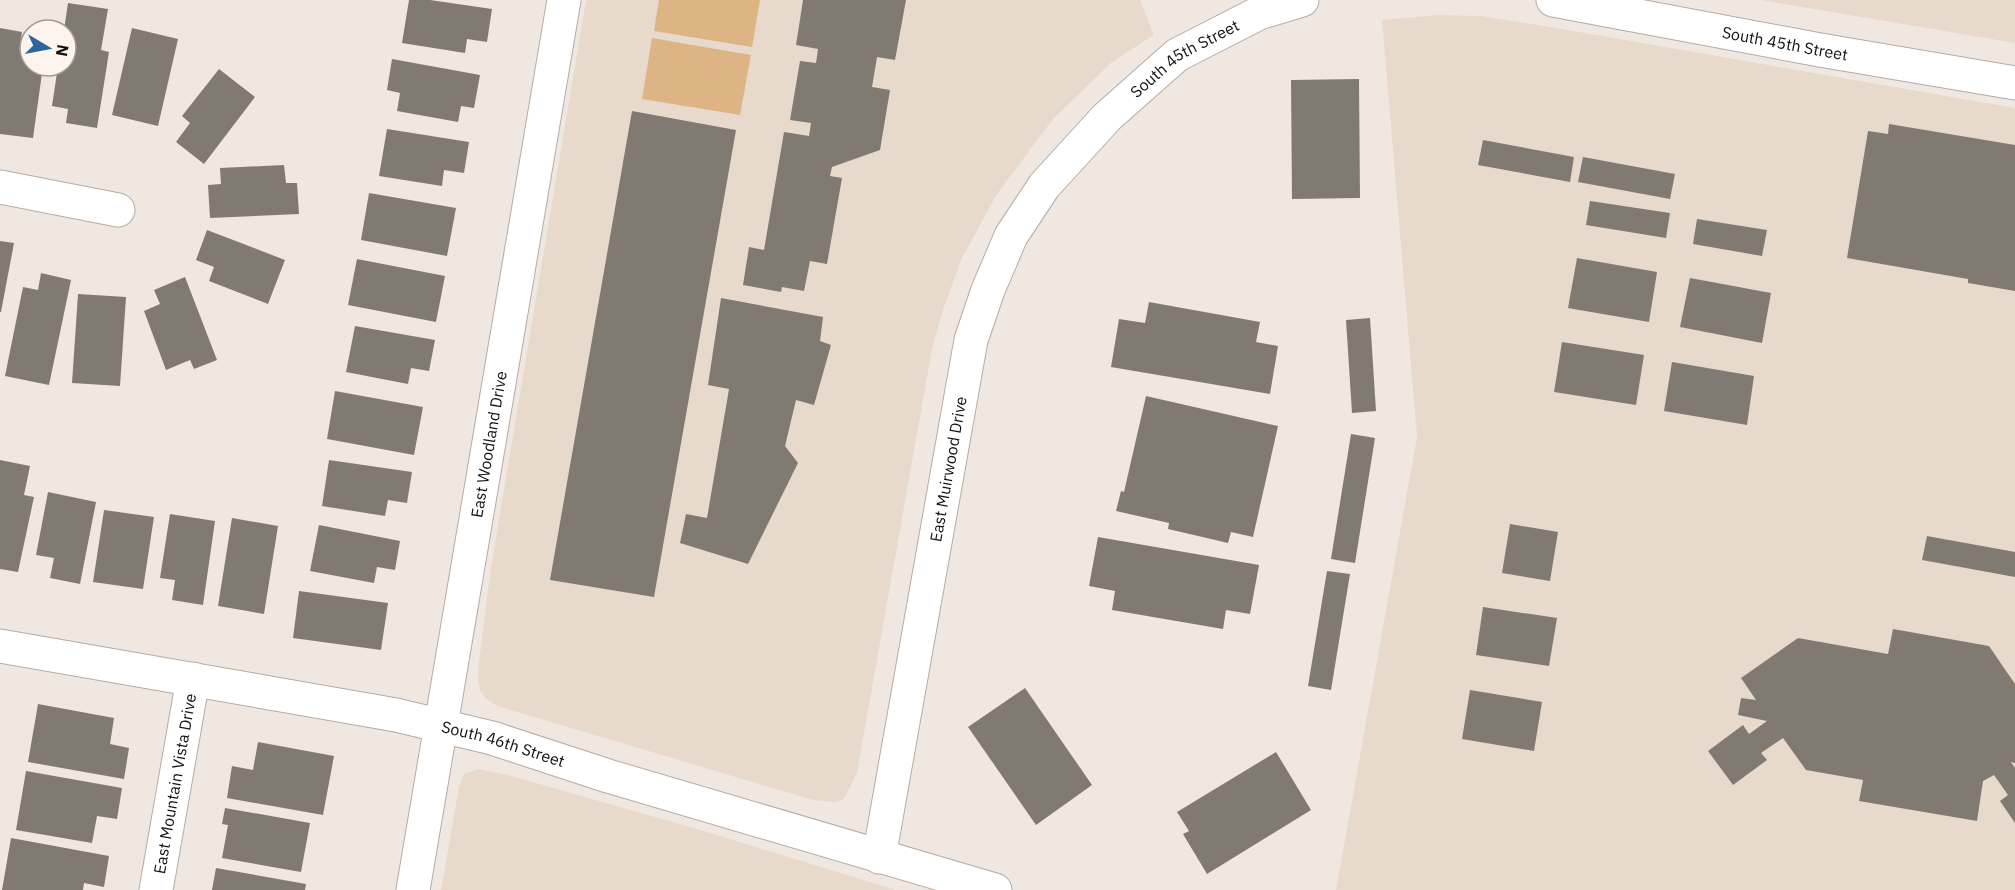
<svg xmlns="http://www.w3.org/2000/svg" width="2015" height="890" viewBox="0 0 2015 890" font-family="'IBM Plex Sans',sans-serif">
  <style>
    .built { fill: #e7dacc }
    .green { fill: #deb485 }
    .building { fill: #817a73 }
    .lines { fill: none; stroke-linecap: round; stroke-linejoin: round }
    .minor-casing { stroke: #b4aca4; stroke-width: 35 }
    .minor { stroke: #fff; stroke-width: 33 }
    .labels { text-anchor: middle; stroke-width: 5; stroke-linejoin: round; paint-order: stroke }
    .street-label { font-size: 16px; fill: #13110e; stroke: #fdf5ed }
  </style>
  <rect width="100%" height="100%" fill="#f0e8e0"/>
  <g class="built">
    <polygon points="586,0 1140,0 1154,35 1112,62 1053,119 997,194 961,260 943,310 932,349 857,773 844,799 835,802 813,800 504,708 490,702 481,693 478,681 479,662 491,567"/>
    <polygon points="1761,0 2015,0 2015,43"/>
    <polygon points="1437,15 1482,16 1568,30 2015,108 2015,890 1336,890 1417,437 1382,20"/>
    <polygon points="478,769 508,775 694,828 896,890 441,890 459,787 464,774"/>
  </g>
  <g class="green">
    <polygon points="659,0 760,0 752,47 654,31"/>
    <polygon points="652,38 751,55 740,115 642,99"/>
  </g>
  <g class="building">
    <polygon points="409,0 430,0 492,9 487,42 467,39 465,53 402,43"/>
    <polygon points="803,0 906,0 895,60 877,57 872,87 890,90 880,150 832,167 830,176 842,178 827,264 810,261 804,291 782,287 781,292 743,285 749,247 764,250 784,132 809,136 811,123 790,120 800,61 816,63 818,49 796,45"/>
    <polygon points="68,3 108,9 101,50 109,52 97,128 66,123 68,109 52,106 58,66 66,66 66,30 64,30"/>
    <polygon points="0,28 22,32 20,47 30,49 30,66 43,66 33,138 0,134"/>
    <polygon points="132,28 178,39 158,126 112,115"/>
    <polygon points="392,59 480,75 474,108 461,106 458,122 397,111 400,93 387,90"/>
    <polygon points="219,69 255,97 204,164 176,142 190,123 182,116"/>
    <polygon points="1359,79 1360,198 1292,199 1291,80"/>
    <polygon points="632,111 736,130 654,597 550,580"/>
    <polygon points="1889,124 2015,145 2015,291 1968,283 1968,279 1847,258 1868,131 1888,134"/>
    <polygon points="387,129 469,142 464,173 444,170 442,186 379,176"/>
    <polygon points="1483,140 1574,157 1570,182 1478,165"/>
    <polygon points="1583,157 1675,174 1670,199 1578,182"/>
    <polygon points="284,165 286,183 297,183 299,214 210,218 208,185 221,184 220,168"/>
    <polygon points="369,193 456,208 447,256 361,240"/>
    <polygon points="1590,201 1670,213 1666,238 1586,225"/>
    <polygon points="1697,219 1767,230 1762,256 1693,244"/>
    <polygon points="207,230 285,260 268,304 209,281 214,267 196,260"/>
    <polygon points="0,241 14,243 1,312 0,312"/>
    <polygon points="1577,258 1657,272 1649,322 1568,308"/>
    <polygon points="357,259 445,276 436,322 348,305"/>
    <polygon points="41,273 71,280 49,385 5,376 23,287 38,290"/>
    <polygon points="185,277 217,360 194,369 190,360 166,370 144,311 160,304 154,290"/>
    <polygon points="1690,278 1771,293 1762,343 1680,327"/>
    <polygon points="78,294 126,297 120,386 72,383"/>
    <polygon points="721,298 823,317 820,341 831,345 814,405 796,400 785,446 798,463 748,564 680,543 686,514 707,518 729,389 708,385"/>
    <polygon points="1149,302 1260,322 1256,342 1278,346 1270,394 1111,367 1119,319 1145,323"/>
    <polygon points="1370,318 1376,411 1352,413 1346,320"/>
    <polygon points="355,326 435,340 429,371 411,368 408,384 346,372"/>
    <polygon points="1562,342 1644,355 1636,405 1554,392"/>
    <polygon points="1672,362 1754,376 1747,425 1664,411"/>
    <polygon points="335,391 423,407 414,455 327,439"/>
    <polygon points="1146,396 1278,426 1253,537 1231,532 1228,543 1168,529 1169,523 1116,511 1121,491 1124,492"/>
    <polygon points="1351,434 1375,438 1355,563 1331,559"/>
    <polygon points="0,460 30,466 24,495 34,497 18,572 0,569"/>
    <polygon points="329,460 412,472 407,503 388,500 385,516 322,506"/>
    <polygon points="48,492 96,502 80,584 50,578 54,558 36,555"/>
    <polygon points="104,510 154,517 143,589 93,582"/>
    <polygon points="170,514 215,521 203,605 172,600 175,580 160,578"/>
    <polygon points="232,518 278,526 264,614 218,606"/>
    <polygon points="1510,524 1558,532 1550,581 1502,573"/>
    <polygon points="319,525 400,541 395,570 377,567 374,583 310,571"/>
    <polygon points="1927,536 2015,552 2015,577 1922,560"/>
    <polygon points="1098,537 1259,565 1250,614 1226,610 1223,629 1112,610 1115,591 1089,586"/>
    <polygon points="1327,571 1350,574 1331,690 1308,686"/>
    <polygon points="299,591 388,603 381,650 293,638"/>
    <polygon points="1483,607 1557,618 1549,666 1476,655"/>
    <polygon points="1893,629 1989,646 2015,684 2015,763 2011,762 2015,768 2015,823 2000,801 2008,795 1994,775 1983,781 1977,821 1859,801 1863,780 1806,770 1783,738 1761,753 1767,760 1733,785 1708,751 1743,725 1749,734 1767,721 1738,715 1741,698 1756,700 1741,678 1798,638 1888,654"/>
    <polygon points="1025,688 1092,785 1036,825 968,727"/>
    <polygon points="1470,690 1542,702 1534,751 1462,739"/>
    <polygon points="38,704 114,718 110,744 129,748 124,779 28,762"/>
    <polygon points="258,742 334,756 323,815 227,798 232,766 253,770"/>
    <polygon points="1276,752 1311,810 1207,874 1183,834 1189,831 1177,812"/>
    <polygon points="26,771 122,788 117,819 97,816 92,843 16,830"/>
    <polygon points="225,808 310,823 301,872 222,858 228,825 222,824"/>
    <polygon points="11,838 109,856 104,887 84,883 83,890 2,890"/>
    <polygon points="216,868 306,884 305,890 212,890"/>
  </g>
  <g class="lines">
    <defs>
      <g id="minor">
        <path id="s1" d="M1553,0l267,50 195,33"/>
        <polyline points="0,187 118,210"/>
        <path id="s2" d="M0,646l396,69 96,23 116,38 387,114"/>
        <path id="s3" d="M879,857l92,-517 17,-50 23,-54 33,-50 63,-69 70,-62 82,-42 43,-13"/>
        <path id="s4" d="M156,890l37,-211"/>
        <path id="s5" d="M413,890l151,-890"/>
      </g>
    </defs>
    <use href="#minor" class="minor-casing"/>
    <use href="#minor" class="minor"/>
  </g>
  <g class="labels">
    <g class="street-label">
      <text dy="6" stroke="none"><textPath href="#s1" startOffset="236">South 45th Street</textPath></text>
      <text dy="6" stroke="none"><textPath href="#s3" startOffset="888">South 45th Street</textPath></text>
      <text dy="6" stroke="none"><textPath href="#s5" startOffset="452">East Woodland Drive</textPath></text>
      <text dy="6" stroke="none"><textPath href="#s3" startOffset="394">East Muirwood Drive</textPath></text>
      <text dy="6" stroke="none"><textPath href="#s2" startOffset="513">South 46th Street</textPath></text>
      <text dy="6" stroke="none"><textPath href="#s4" startOffset="108">East Mountain Vista Drive</textPath></text>
    </g>
  </g>
  <g transform="translate(48 48) rotate(100)"><circle r="28" fill="#fdf5ed" stroke="#9f9a94" stroke-width="1.5"/>
  <path d="M0-4.5L10 22L0 15L-10 22Z" fill="#2a679e"/>
  <text y="-9" font-size="16" font-weight="bold" text-anchor="middle" fill="#13110e">N</text>
  </g>
</svg>
